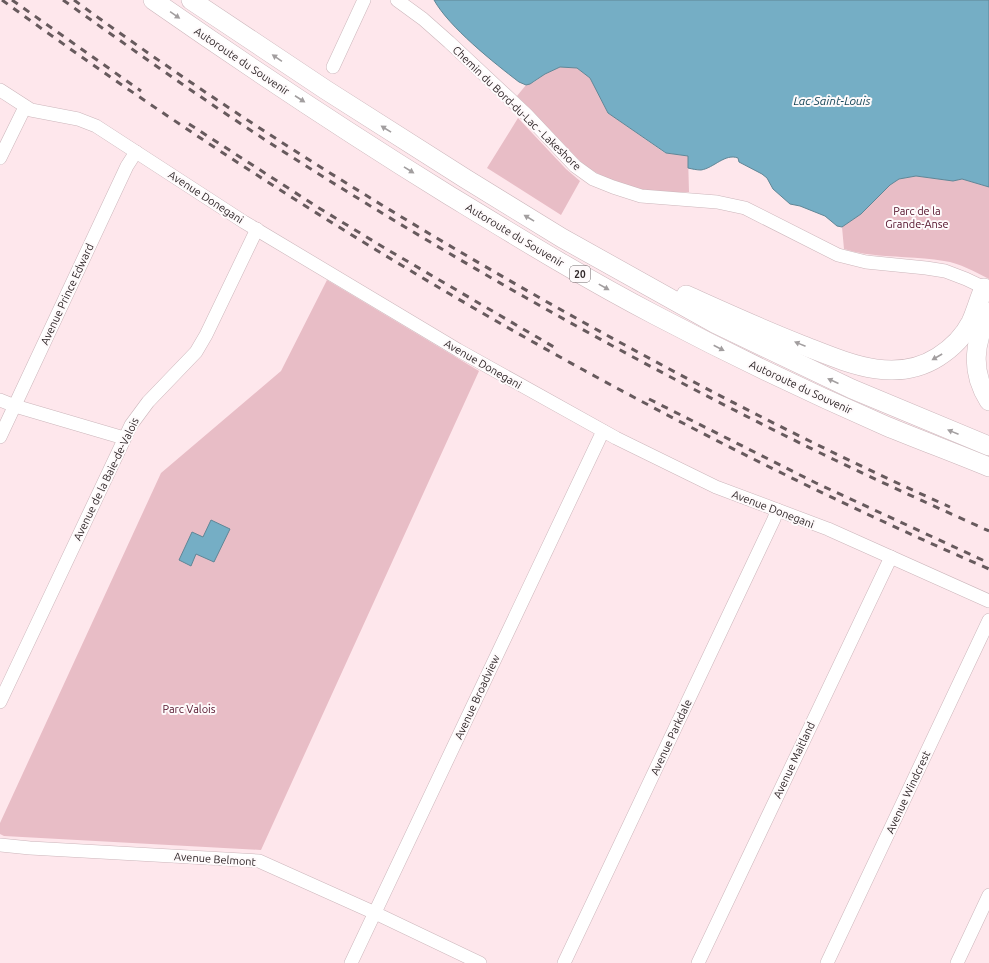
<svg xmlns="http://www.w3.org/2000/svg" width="989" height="963" viewBox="0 0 989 963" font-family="Ubuntu,sans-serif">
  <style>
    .green { fill: #e8bdc6 }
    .water { fill: #75aec5; stroke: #608696 }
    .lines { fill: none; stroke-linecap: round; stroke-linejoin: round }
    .minor-casing { stroke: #ccb6bb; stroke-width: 14 }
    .highway-casing { stroke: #ccb6bb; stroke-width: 20 }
    .minor { stroke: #fff; stroke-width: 13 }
    .highway { stroke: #fff; stroke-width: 19 }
    .rail { stroke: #675a5d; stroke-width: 3; stroke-dasharray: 7 7; stroke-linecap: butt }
    .oneway { fill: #a29e9f }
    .labels { text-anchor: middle; stroke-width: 4; stroke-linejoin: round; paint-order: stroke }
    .shield { fill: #fefafb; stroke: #6e6668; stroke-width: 1 }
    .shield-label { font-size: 10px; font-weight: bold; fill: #302729 }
    .street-label { font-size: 11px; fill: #302729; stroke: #fefafb }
    .park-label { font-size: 11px; fill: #510f28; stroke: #fefafb }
    .water-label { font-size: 12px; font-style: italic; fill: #18485a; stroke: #fefafb }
  </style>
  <rect width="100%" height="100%" fill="#fee7ec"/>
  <g class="green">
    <path d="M560,67l17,1 13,10 18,35 57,40 23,3 1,36c-13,0 -26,1 -38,-1 -22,-2 -55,-15 -71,-30l-63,-65 9,-11 8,-3 11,-8z"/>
    <polygon points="518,118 566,169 580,181 561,215 487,168"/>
    <path d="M916,176l37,5 9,-2 27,8v92c-14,-7 -29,-16 -45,-18 -34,-6 -68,-2 -100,-12l-2,-22 19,-13 29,-29 9,-6z"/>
    <polygon points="327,280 479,371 261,850 4,836 0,834 0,823 161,473 281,371"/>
  </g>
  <g class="water">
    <path d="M434,0h555v187l-27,-8 -9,2 -37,-5 -17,3 -9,6 -29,29 -19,13 -5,-1 -12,-10 -25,-10 -10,-2 -17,-15 -6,-11 -5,-4 -23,-12 -1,-4c-13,-5 -24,10 -37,12 -4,0 -9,-1 -13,-2v-12l-22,-3 -58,-40 -18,-35 -13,-10 -17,-1 -15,7 -15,10 -4,1 -7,-3c-25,-19 -70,-55 -85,-82z"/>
    <polygon points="211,520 230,529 214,562 196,554 191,566 179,560 192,532 203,537"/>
  </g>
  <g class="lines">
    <defs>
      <g id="minor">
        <polyline points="397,0 423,19 449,42 526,114 575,166 593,179 613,187 641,196 717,202 745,208 838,255 866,262 926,268 945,271 966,279 989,290"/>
        <polyline points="333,67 364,0"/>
        <polyline points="0,90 31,110 78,119 96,126 244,222 458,350 616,438 716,487 828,529 989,601"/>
        <polyline points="0,158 25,107"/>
        <polyline points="0,400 15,406 124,438"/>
        <polyline points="0,437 127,166 136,152"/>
        <polyline points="0,702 131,425 148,402 196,352 206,335 257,229"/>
        <polyline points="0,845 30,848 259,861 375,913 480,963"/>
        <polyline points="351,963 603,431"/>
        <polyline points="564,963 774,519 777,510"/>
        <polyline points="698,963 891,557"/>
        <polyline points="827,963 989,620"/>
        <polyline points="957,963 989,895"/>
      </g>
      <g id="highway">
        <path d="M153,0c96,67 194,132 294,194 69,42 137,84 208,121 76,40 153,77 231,111 34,14 69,27 103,41"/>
        <polyline points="191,0 326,90 466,179 562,238 716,324 852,389 989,446"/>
        <path d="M686,295c38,17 77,35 116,50 44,17 92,40 136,12 14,-9 26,-21 33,-35 5,-11 8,-23 13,-34"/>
        <path d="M989,312c-15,31 -19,59 0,89"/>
      </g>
    </defs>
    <use href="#minor" class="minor-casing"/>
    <use href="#highway" class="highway-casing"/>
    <use href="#minor" class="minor"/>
    <use href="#highway" class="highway"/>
    <g class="rail">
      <path d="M2,0c308,224 637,417 987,569"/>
      <polyline points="12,0 141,91"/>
      <path d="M63,0c73,52 146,104 221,152 168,107 341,205 520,293 61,30 123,58 185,86"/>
      <path d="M74,0c146,107 301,204 459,294 136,77 274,149 417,213"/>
      <polyline points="189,124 319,208 383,247 559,350"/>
      <polyline points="649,399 816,483 989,563"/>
    </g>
  </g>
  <defs><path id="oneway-solid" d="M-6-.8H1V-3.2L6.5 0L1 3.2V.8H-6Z"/></defs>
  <g class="oneway">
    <use href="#oneway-solid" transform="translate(175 15) rotate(35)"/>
    <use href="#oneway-solid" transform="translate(277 58) rotate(-146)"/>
    <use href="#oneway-solid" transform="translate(300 99) rotate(33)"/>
    <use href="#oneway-solid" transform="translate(386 129) rotate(-148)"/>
    <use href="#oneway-solid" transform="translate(409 170) rotate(32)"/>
    <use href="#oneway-solid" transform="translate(529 218) rotate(-149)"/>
    <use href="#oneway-solid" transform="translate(604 287) rotate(29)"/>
    <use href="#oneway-solid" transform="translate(800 344) rotate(-158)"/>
    <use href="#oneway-solid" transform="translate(719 348) rotate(27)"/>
    <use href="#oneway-solid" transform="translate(937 357) rotate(150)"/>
    <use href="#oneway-solid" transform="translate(833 381) rotate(-156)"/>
    <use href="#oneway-solid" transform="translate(953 432) rotate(-158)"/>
  </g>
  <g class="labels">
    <rect class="shield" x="570" y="266" width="20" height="16" rx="3"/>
    <g class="shield-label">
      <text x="580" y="278">20</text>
    </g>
    <g class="street-label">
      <text transform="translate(242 61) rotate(34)" y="4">Autoroute du Souvenir</text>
      <text transform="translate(517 108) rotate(44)" y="4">Chemin du Bord-du-Lac - Lakeshore</text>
      <text transform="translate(206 197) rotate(33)" y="4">Avenue Donegani</text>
      <text transform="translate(515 235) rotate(31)" y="4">Autoroute du Souvenir</text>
      <text transform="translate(67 294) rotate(-65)" y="4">Avenue Prince Edward</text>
      <text transform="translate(483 364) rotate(30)" y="4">Avenue Donegani</text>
      <text transform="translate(801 387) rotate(25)" y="4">Autoroute du Souvenir</text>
      <text transform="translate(106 479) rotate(-64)" y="4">Avenue de la Baie-de-Valois</text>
      <text transform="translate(773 509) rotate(21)" y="4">Avenue Donegani</text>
      <text transform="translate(477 697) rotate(-65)" y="4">Avenue Broadview</text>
      <text transform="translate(671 737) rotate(-65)" y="4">Avenue Parkdale</text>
      <text transform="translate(794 760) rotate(-65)" y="4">Avenue Maitland</text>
      <text transform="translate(908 792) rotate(-65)" y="4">Avenue Windcrest</text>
      <text transform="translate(215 859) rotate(4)" y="4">Avenue Belmont</text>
    </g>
    <g class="park-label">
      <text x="917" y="215">Parc de la<tspan x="917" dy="13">Grande-Anse</tspan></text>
      <text x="189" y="713">Parc Valois</text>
    </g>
    <g class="water-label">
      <text x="832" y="105">Lac Saint-Louis</text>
    </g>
  </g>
</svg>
